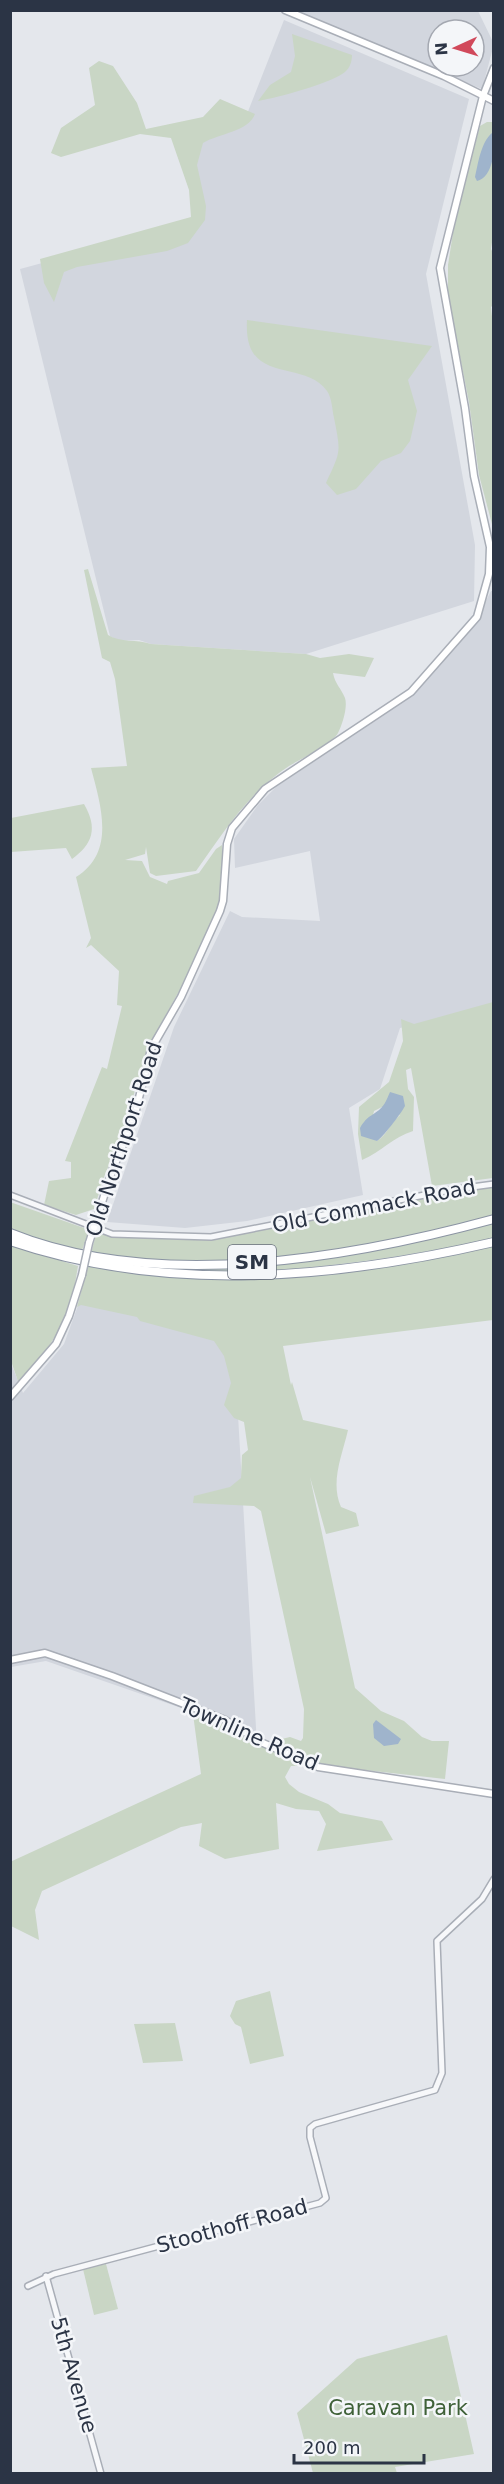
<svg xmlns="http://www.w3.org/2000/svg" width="504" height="2484" viewBox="0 0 504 2484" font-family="'DejaVu Sans',sans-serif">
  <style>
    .built { fill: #d2d6de; fill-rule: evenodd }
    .green { fill: #c9d6c5; fill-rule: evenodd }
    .water { fill: #9fb4cc }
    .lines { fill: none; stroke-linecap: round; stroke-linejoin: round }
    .tertiary-casing { stroke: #a9aeb7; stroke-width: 8 }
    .secondary-casing { stroke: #a9aeb7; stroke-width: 9 }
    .motorway-casing { stroke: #8b94a3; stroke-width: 10 }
    .tertiary { stroke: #f7f8fa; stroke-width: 5 }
    .secondary { stroke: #fff; stroke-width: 6 }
    .motorway { stroke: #fff; stroke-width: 8 }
    .secondary-bridge-casing { stroke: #a9aeb7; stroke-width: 9; stroke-linecap: butt }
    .secondary-bridge { stroke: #fff; stroke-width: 6 }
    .labels { text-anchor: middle; stroke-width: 5; stroke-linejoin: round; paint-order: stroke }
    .shield { fill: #f4f6f9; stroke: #676e7b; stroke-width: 1.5 }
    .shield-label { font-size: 20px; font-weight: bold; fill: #2b3445 }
    .street-label { font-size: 21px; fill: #2b3445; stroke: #f4f6f9 }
    .park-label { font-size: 21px; fill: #3f6138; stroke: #f4f6f9 }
  </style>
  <rect width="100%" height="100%" fill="#e4e7ec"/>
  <g class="built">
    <path d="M289,11h189l16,33 -12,45zM438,30h36v36h-36z"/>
    <polygon points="284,20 469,99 426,274 475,545 474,601 306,654 151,644 139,640 118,641 110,636 20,269 198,221 182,128 247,114"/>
    <polygon points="491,591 493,591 493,1007 400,1028 380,1089 349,1108 363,1195 247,1221 185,1228 107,1222 174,1027 230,911 242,917 320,921 310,851 235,868 234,839 258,805 276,787 412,695 471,630"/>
    <polygon points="80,1300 232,1311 257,1745 213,1719 46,1661 11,1667 10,1361 23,1393 64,1344"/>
  </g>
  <g class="green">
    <path d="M292,34l60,21c0,6 -2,13 -7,17 -13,11 -69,26 -87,29l12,-16 21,-13 4,-16z"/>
    <path d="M99,61l14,5 24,37 9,26 57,-12 17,-18 35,15c-7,18 -35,19 -52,29l-6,22 9,41 -1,14 -17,23 -21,8 -90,16 -13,5 -10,30 -10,-19 -4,-24 151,-42 -2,-27 -18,-52 -31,-4 -79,23 -10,-4 10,-25 34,-23 -6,-37z"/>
    <polygon points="487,122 493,122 494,229 491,249 494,255 494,304 491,307 494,336 493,528 479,475 469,402 448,296 448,265 455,220 480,126"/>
    <path d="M247,320l185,26 -24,34 9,31 -7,30 -9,12 -20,8 -25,28 -19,6 -11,-12c15,-32 15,-30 8,-65 -2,-9 -2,-20 -7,-27 -24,-33 -84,-4 -80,-71z"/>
    <path d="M88,569l20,66c13,8 28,4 43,9l155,10 14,4 29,-4 25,4 -9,19 -32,-4c2,11 8,15 12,25 3,9 -3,27 -7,35 -5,10 -39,27 -49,33 -42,28 -65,66 -93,105l-40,5 -6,-3 -4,-26 -1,7 -20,6 17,1 8,16 17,7 1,-3 31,-8 17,-24 6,-4v53l-34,77 -41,74 -24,83 -19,45 -10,32 -18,6 -32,-10 5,-24 22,-3v-16l-6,-1 37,-94 5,2 15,-63 -5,-1 2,-34 -28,-26 -5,3 5,-10 -15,-61c40,-25 25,-71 15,-109l36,-2 -12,-87 -5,-17 -8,-4 -18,-88z"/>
    <path d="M84,804c14,24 9,40 -12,55l-6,-11 -55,4v-34z"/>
    <path d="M493,1002v176l-61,8 -21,-118 -5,2 2,19 6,8 -1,34c-20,6 -32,21 -51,29l-4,-26 1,-27 30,-25 14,-41 -2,-22 13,5zM382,1107l18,8c-11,9 -12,19 -23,26l-9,-5 6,-25z"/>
    <path d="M493,1186v30c-130,35 -268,58 -402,38l5,-20 122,5 224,-46z"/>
    <polygon points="10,1202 87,1229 89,1231 81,1253 11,1230"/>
    <path d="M493,1222v17c-106,21 -201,35 -309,34l-1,-4 59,-2z"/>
    <path d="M11,1245l67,21c-2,10 -3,23 -7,35 -10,32 -30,58 -52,83l-8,-23z"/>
    <path d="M493,1246v74l-210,26 8,39 1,-3 11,38 45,10c-6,26 -18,52 -7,77l15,6 3,13 -33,8 -16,-57 45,211 26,23 23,10 18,16 10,4h17l-4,38 -116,-13h-38l-6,11 4,7 10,8 29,12 12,9 42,8 11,19 -76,11 9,-27 -7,-13 -23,-2 -20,-6 3,46 -54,10 -26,-13 3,-23 -21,4 -139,64 -7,19 4,30 -28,-14 -1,-64 191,-88 -8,-60 20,5 44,26 33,-8 11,4 2,-3 1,-29 -43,-198 -7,-5 -61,-3 1,-7 36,-9 11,-9 1,-23 6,-5 -4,-28 -10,-4 -10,-13 7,-22 -7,-27 -10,-15 -74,-20 -3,-4 -56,-12 -4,2 11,-41c125,25 282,10 405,-20z"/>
    <polygon points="270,1991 284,2056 250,2064 241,2027 235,2024 230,2016 236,2001"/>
    <polygon points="175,2023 183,2061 143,2063 134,2024"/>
    <polygon points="106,2264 118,2309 94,2315 83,2269"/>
    <polygon points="447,2335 474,2454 395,2467 397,2473 313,2473 297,2413 357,2359"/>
  </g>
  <g class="water">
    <path d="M492,133c5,12 1,45 -15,48l-2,-4c3,-13 6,-35 17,-44z"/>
    <path d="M390,1092l13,4 2,10c-5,9 -21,30 -28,35l-16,-5 -1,-8c8,-14 14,-12 22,-21 4,-4 6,-11 8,-15z"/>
    <polygon points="376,1720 401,1739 398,1744 384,1746 374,1738 373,1724"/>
  </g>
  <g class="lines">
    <defs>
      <g id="tertiary">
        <polyline points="10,1195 112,1234 211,1237 450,1190 494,1184"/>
        <polyline points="46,2276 101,2474"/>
        <polyline points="28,2286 54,2274 320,2203 326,2198 310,2137 310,2128 315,2124 435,2090 442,2073 437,1941 482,1899 494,1879"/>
      </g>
      <g id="secondary">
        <polyline points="285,10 444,76 494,101"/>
        <polyline points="89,1243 112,1171 134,1118 151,1049 181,997 220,911 223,901 227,844 232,828 265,789 411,692 477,617 489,574 490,547 474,476 465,408 440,268 483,96 494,68"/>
        <polyline points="10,1397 56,1344 69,1316 82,1275"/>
        <polyline points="10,1660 45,1653 112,1676 225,1720 263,1743 318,1767 494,1794"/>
      </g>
      <g id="motorway">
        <path d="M10,1233c146,59 337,26 484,-14"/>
        <path d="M10,1241c156,53 325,38 484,1"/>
      </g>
    </defs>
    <use href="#tertiary" class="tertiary-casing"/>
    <use href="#secondary" class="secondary-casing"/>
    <use href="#motorway" class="motorway-casing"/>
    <use href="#tertiary" class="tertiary"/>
    <use href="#secondary" class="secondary"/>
    <use href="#motorway" class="motorway"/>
    <defs>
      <polyline id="secondary-bridge" points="82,1275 89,1243"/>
    </defs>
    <use href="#secondary-bridge" class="secondary-bridge-casing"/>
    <use href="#secondary-bridge" class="secondary-bridge"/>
  </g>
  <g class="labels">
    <rect class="shield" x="228" y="1245" width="48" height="34" rx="4.5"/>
    <g class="shield-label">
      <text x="252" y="1269">SM</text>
    </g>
    <g class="street-label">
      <text transform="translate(124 1139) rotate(-72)" y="7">Old Northport Road</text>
      <text transform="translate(374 1206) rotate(-11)" y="7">Old Commack Road</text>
      <text transform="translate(249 1734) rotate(24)" y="7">Townline Road</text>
      <text transform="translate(232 2226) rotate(-15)" y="7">Stoothoff Road</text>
      <text transform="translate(74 2375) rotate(74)" y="7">5th Avenue</text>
    </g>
    <g class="park-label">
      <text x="398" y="2415">Caravan Park</text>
    </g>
  </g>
  <rect width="504" height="2484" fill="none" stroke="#2b3445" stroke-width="24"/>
  <g transform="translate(456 48) rotate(266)"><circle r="28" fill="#f4f6f9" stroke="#a4a8b1" stroke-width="1.5"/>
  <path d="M0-4.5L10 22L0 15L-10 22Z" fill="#d1495b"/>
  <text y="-9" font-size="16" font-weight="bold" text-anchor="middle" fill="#2b3445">N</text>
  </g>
  <path d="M294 2454v9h130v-9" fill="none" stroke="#2b3445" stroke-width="3"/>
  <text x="303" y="2454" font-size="18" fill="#2b3445" stroke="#f4f6f9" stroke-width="4.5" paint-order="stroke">200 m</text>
</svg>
